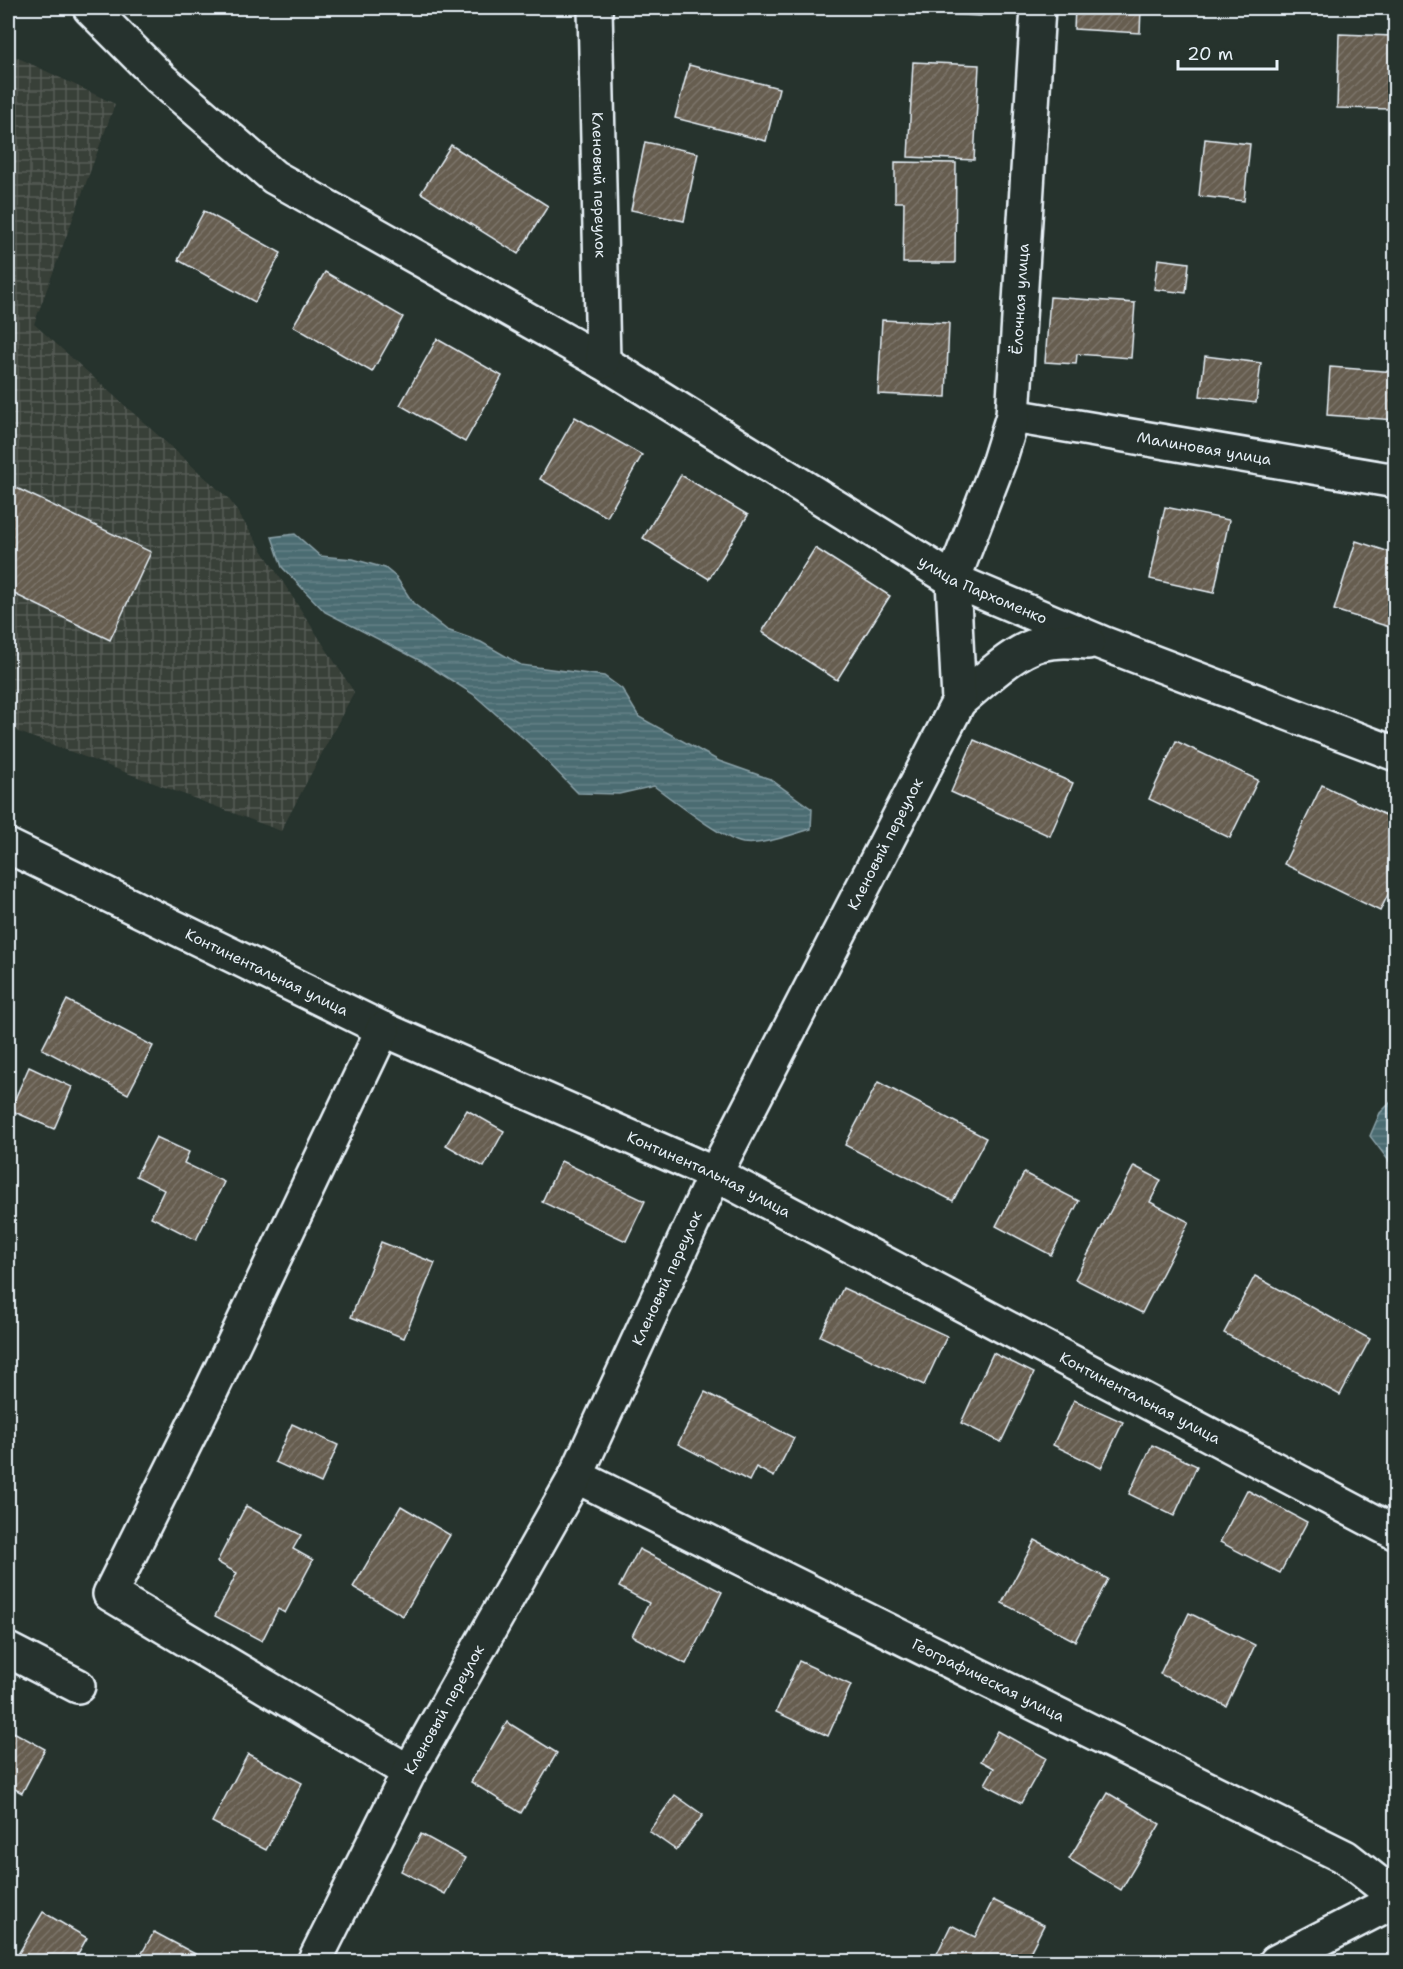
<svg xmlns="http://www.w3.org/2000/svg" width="1403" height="1969" viewBox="0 0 1403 1969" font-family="'Shantell Sans',sans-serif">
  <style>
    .industrial { fill: url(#industrial-grid) }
    .water { fill: url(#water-rules); stroke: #8aa1a8; stroke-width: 1.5 }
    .building { fill: url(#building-hatch); stroke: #e8f1f8; stroke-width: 1.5 }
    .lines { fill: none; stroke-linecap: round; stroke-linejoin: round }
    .minor-casing { stroke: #e8f1f8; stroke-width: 38 }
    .minor { stroke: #26332d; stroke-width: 33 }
    .labels { text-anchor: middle; stroke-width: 5; stroke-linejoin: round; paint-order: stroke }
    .street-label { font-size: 15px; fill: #e8f1f8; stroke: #26332d }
  </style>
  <defs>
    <pattern id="industrial-grid" width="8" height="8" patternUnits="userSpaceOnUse" patternTransform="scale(1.5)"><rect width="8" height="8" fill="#394038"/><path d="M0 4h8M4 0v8" fill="none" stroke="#565c56"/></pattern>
    <pattern id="water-rules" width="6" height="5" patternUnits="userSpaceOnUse" patternTransform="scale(1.5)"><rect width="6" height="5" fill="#4b6c72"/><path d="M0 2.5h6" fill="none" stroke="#658187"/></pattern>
    <pattern id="building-hatch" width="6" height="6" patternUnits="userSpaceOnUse" patternTransform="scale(1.5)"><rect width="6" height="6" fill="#665d50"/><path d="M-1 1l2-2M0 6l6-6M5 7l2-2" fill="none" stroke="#7c756a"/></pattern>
  </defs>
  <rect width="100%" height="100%" fill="#26332d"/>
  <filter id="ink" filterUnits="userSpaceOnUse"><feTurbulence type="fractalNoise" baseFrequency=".0167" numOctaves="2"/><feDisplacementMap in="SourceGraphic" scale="12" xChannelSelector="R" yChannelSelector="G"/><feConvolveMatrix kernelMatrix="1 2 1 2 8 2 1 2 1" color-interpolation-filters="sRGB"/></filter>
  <g filter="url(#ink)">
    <polygon class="industrial" points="8,53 115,104 34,324 229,499 354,692 281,831 8,728"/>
    <g class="water">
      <path d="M295,534l25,22 33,3 32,9 11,9 17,26 34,27 34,12 40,23 83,11 18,13 17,28 80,44 51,18 42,30 -1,20c-18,5 -50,17 -68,14 -21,-4 -70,-43 -89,-57l-35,8 -41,-1 -49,-50 -56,-49 -52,-33 -96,-49 -43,-45 -10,-30z"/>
      <polygon points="1395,1098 1395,1169 1370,1136 1380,1113"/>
    </g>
    <g class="building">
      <polygon points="920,8 981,8 981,16 920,13"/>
      <polygon points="1075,8 1141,8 1140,33 1074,29"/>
      <polygon points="1339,34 1393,36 1392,109 1337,108"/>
      <polygon points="913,62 979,65 974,160 908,157"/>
      <polygon points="689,65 779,88 766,141 675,118"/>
      <polygon points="1205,139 1250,144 1244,201 1199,196"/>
      <polygon points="645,142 698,153 684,221 631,210"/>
      <polygon points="451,145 548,206 518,254 421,193"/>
      <polygon points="895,162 956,163 955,263 903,263 904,202 895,202"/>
      <polygon points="204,211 281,253 255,302 178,260"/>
      <polygon points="1158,259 1189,263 1186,293 1154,289"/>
      <polygon points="325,272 403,317 372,372 293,326"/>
      <polygon points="1050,297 1135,303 1131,358 1077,354 1076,364 1045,362"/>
      <polygon points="882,320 949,323 946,397 878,394"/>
      <polygon points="437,339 502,376 465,442 400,405"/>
      <polygon points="1205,356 1261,363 1256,403 1200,396"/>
      <polygon points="1330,367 1396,372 1396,420 1327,415"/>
      <polygon points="575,417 642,455 607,517 540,479"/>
      <polygon points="681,475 748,515 709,579 643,538"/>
      <polygon points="8,484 151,552 110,640 8,591"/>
      <polygon points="1165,507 1229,520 1214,593 1150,579"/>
      <polygon points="1356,541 1396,554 1396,629 1334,610"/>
      <polygon points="815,548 890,596 837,680 762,632"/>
      <polygon points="974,740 1073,783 1050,836 951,792"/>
      <polygon points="1176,741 1258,780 1230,838 1149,799"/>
      <polygon points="1322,785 1396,820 1396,878 1380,911 1284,864"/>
      <polygon points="67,1000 153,1046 128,1094 42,1049"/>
      <polygon points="29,1067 72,1087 54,1129 10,1110"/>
      <polygon points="878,1082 986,1138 953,1201 845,1145"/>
      <polygon points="467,1110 504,1131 484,1167 446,1145"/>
      <polygon points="156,1137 189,1152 184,1163 224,1182 196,1240 151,1217 164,1190 136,1176"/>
      <polygon points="561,1161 645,1201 626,1241 542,1202"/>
      <polygon points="1134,1166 1161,1180 1150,1202 1189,1222 1142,1313 1075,1279"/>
      <polygon points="1024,1173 1079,1201 1051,1255 996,1226"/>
      <polygon points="381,1242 435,1263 404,1338 351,1317"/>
      <polygon points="1255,1276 1370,1339 1340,1395 1224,1333"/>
      <polygon points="843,1288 947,1336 924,1385 820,1336"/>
      <polygon points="993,1353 1034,1373 1001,1442 961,1423"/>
      <polygon points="705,1392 794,1438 774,1477 756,1467 749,1481 678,1444"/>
      <polygon points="1074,1400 1123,1422 1101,1468 1053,1445"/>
      <polygon points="292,1424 338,1445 321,1483 275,1462"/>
      <polygon points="1152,1445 1197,1466 1174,1516 1129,1494"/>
      <polygon points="1247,1490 1307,1522 1280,1573 1220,1542"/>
      <polygon points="246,1506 301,1535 293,1549 313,1560 285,1613 278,1609 262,1641 215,1616 237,1573 217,1562"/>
      <polygon points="401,1506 450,1535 403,1616 353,1587"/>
      <polygon points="1035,1540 1108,1579 1075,1641 1002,1603"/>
      <polygon points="639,1549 722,1592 686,1664 632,1636 649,1603 619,1587"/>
      <polygon points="1189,1613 1255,1645 1226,1706 1160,1674"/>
      <polygon points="799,1661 851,1685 828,1736 776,1712"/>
      <polygon points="507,1722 557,1753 521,1813 471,1782"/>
      <polygon points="8,1729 45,1749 22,1793 8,1785"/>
      <polygon points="998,1731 1046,1758 1021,1803 985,1784 994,1768 981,1761"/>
      <polygon points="248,1754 302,1783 266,1850 212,1822"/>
      <polygon points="1108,1793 1160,1824 1121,1890 1069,1859"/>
      <polygon points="675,1795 703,1815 676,1850 649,1831"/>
      <polygon points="421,1834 465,1858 445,1894 401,1871"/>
      <polygon points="993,1900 1044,1925 1025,1962 933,1962 951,1925 975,1937"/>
      <polygon points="43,1912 87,1938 73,1962 14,1961"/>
      <polygon points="154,1932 210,1962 137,1962"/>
    </g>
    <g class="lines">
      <defs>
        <g id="minor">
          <path id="s1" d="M90,8l70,70 114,99 329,185 350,218 149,63 294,111"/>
          <path id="s2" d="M595,8l8,354"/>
          <path id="s3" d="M1013,416l383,65"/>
          <path d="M959,701c23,-18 52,-49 81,-57 16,-4 32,-3 48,-2"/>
          <path id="s4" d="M8,846l375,183 332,145 681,359"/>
          <polyline points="383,1029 211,1391 110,1594 409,1772"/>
          <path id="s5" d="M576,1476l769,381 51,40"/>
          <polyline points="8,1650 78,1686"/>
          <path id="s6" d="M314,1962l95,-190 167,-296 139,-302 244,-473 -6,-121 46,-119 14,-45 25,-408"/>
          <polyline points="1276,1962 1396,1900"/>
        </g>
      </defs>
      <use href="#minor" class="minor-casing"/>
      <use href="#minor" class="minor"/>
    </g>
  </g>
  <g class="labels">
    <g class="street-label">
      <text dy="5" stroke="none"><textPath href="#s2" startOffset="177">Кленовый переулок</textPath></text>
      <text dy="5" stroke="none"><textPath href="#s6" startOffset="1830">Ёлочная улица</textPath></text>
      <text dy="5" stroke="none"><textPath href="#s3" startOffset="194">Малиновая улица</textPath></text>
      <text dy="5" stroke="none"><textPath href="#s1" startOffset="1071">улица Пархоменко</textPath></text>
      <text dy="5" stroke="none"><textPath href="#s6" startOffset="1256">Кленовый переулок</textPath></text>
      <text dy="5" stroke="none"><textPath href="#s4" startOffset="288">Континентальная улица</textPath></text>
      <text dy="5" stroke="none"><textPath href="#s4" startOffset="774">Континентальная улица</textPath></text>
      <text dy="5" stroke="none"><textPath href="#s6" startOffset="770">Кленовый переулок</textPath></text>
      <text dy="5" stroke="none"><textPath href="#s4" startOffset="1260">Континентальная улица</textPath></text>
      <text dy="5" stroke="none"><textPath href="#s5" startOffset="460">Географическая улица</textPath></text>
      <text dy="5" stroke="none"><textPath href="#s6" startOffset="284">Кленовый переулок</textPath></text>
    </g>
  </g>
  <rect width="1403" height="1969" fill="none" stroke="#26332d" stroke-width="30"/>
  <rect x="15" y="15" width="1373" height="1939" fill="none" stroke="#e8f1f8" stroke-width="2" filter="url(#ink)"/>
  <path d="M1178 60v9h99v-9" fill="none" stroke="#e8f1f8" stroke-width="3"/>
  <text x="1187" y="60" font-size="18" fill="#e8f1f8" stroke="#26332d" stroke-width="4.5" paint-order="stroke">20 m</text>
</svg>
